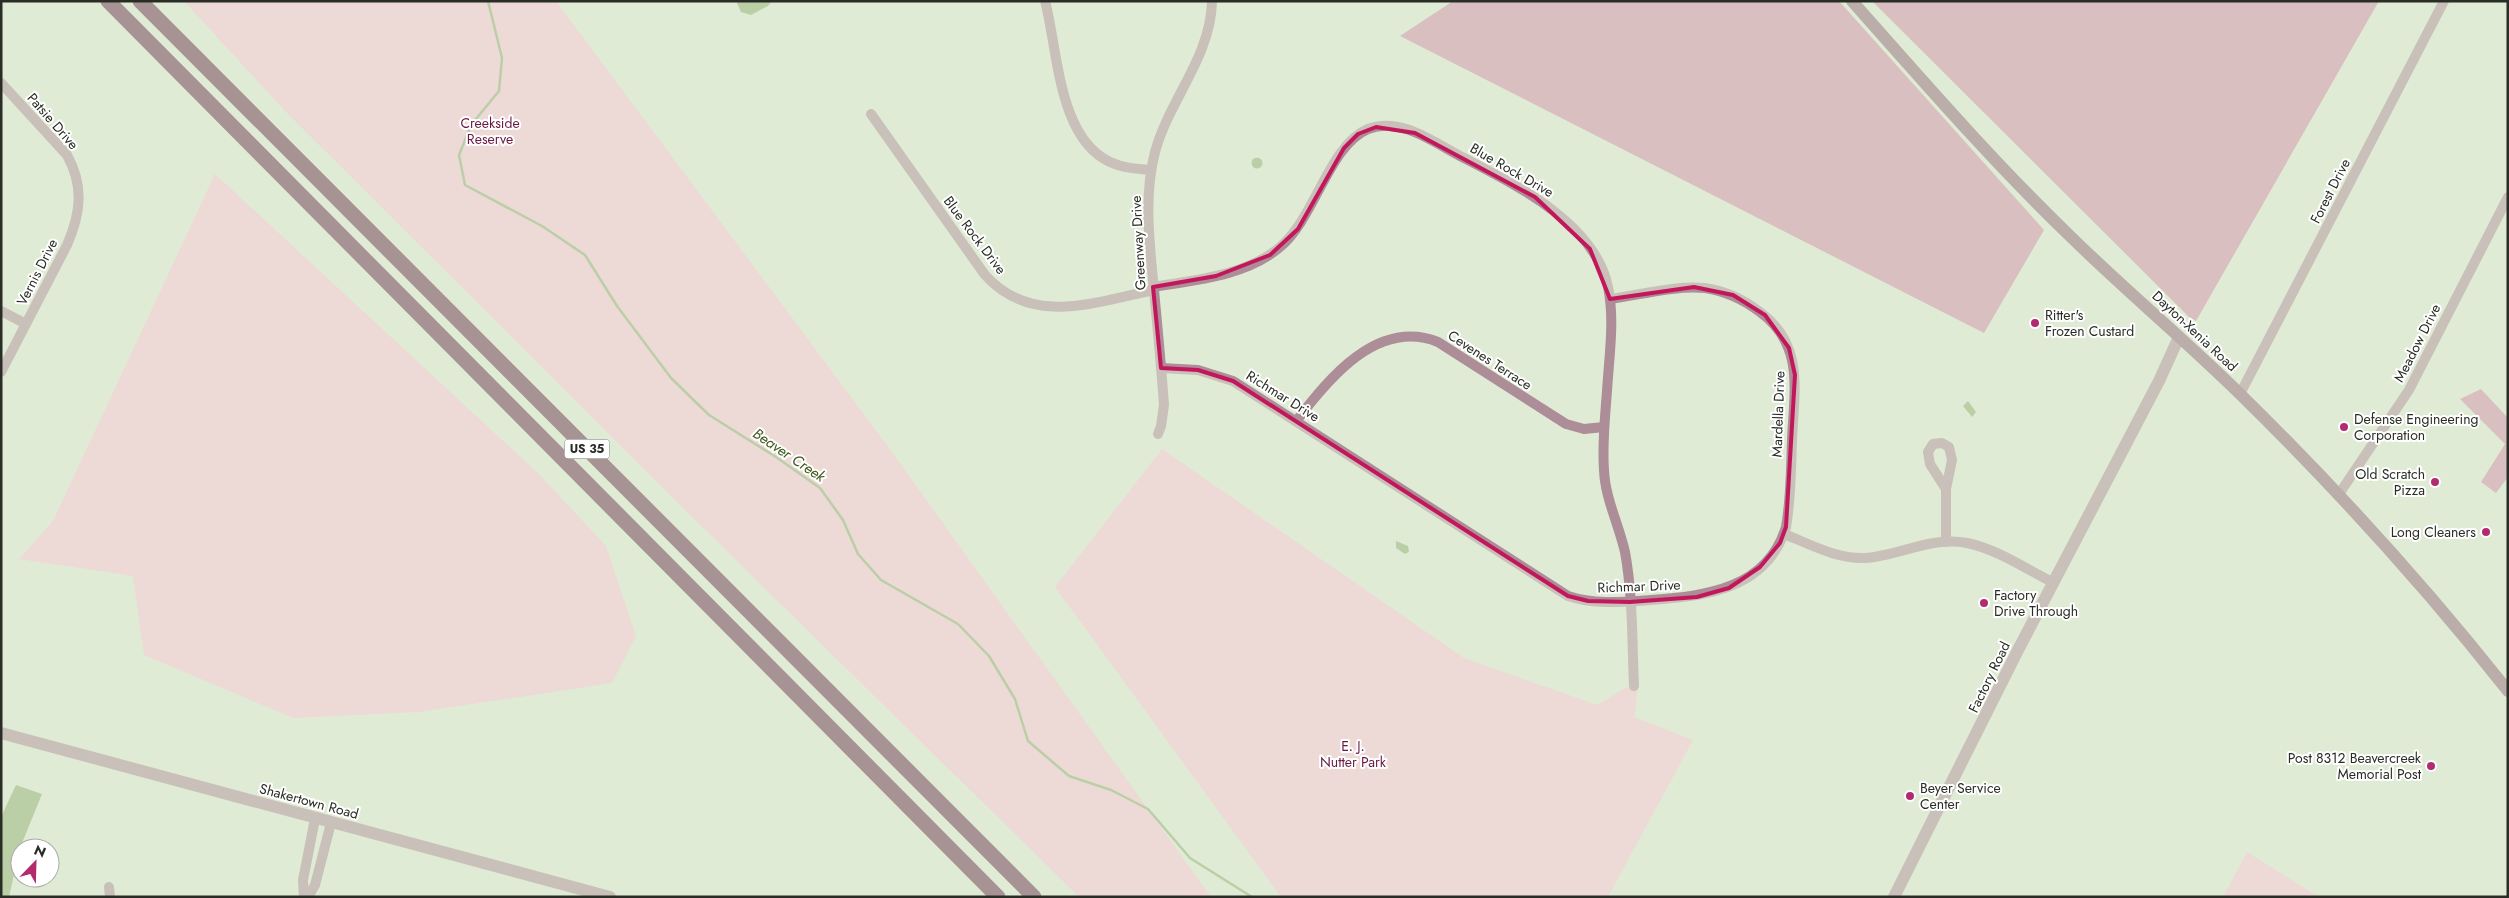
<svg xmlns="http://www.w3.org/2000/svg" width="2509" height="898" viewBox="0 0 2509 898" font-family="Jost,sans-serif">
  <style>
    .green { fill: #fdc3d8 }
    .forest { fill: #d08ba6 }
    .water { fill: #8fad70 }
    .lines { fill: none; stroke-linecap: round; stroke-linejoin: round }
    .stream { stroke: #8fad70; stroke-width: 2.5 }
    .minor { stroke: #ac8d98; stroke-width: 10 }
    .tertiary { stroke: #ac8d98; stroke-width: 12 }
    .secondary { stroke: #8e6373; stroke-width: 12 }
    .motorway { stroke: #632943; stroke-width: 15 }
    .marked { fill: none; stroke: #c2185b; stroke-width: 4; stroke-linejoin: round }
    .poi-dot { fill: #b22b6f; stroke: #fff; stroke-width: 2 }
    .labels { text-anchor: middle; stroke-width: 4; stroke-linejoin: round; paint-order: stroke }
    .shield { fill: #fff; stroke: #696c66; stroke-width: 1 }
    .shield-label { font-size: 12px; font-weight: bold; fill: #292d25 }
    .street-label { font-size: 14px; fill: #292d25; stroke: #fff }
    .park-label { font-size: 14px; fill: #691941; stroke: #fff }
    .poi-label { font-size: 14px; fill: #292d25; stroke: #fff; text-anchor: start }
    .water-label { font-size: 15px; font-style: italic; fill: #3f5a1b; stroke: #fff }
  </style>
  <rect width="100%" height="100%" fill="#e0ebd5"/>
  <g class="green">
    <polygon points="184,1 556,1 892,452 1211,897 1079,897 685,510 285,111"/>
    <polygon points="215,174 540,475 606,546 636,636 612,683 419,712 293,718 144,655 133,576 19,559 53,521"/>
    <polygon points="1162,449 1464,658 1597,705 1627,687 1638,690 1634,717 1693,740 1608,897 1281,897 1055,587"/>
    <polygon points="2247,852 2319,897 2223,897"/>
  </g>
  <g class="forest">
    <polygon points="1453,1 1839,1 2044,230 1984,333 1400,36"/>
    <polygon points="1872,1 2379,1 2196,321 2189,317"/>
    <polygon points="2481,389 2508,418 2508,477 2496,493 2481,482 2505,444 2460,399"/>
  </g>
  <g class="water">
    <polygon points="736,1 772,1 768,6 751,15 741,12"/>
    <circle cx="1257" cy="163" r="5.5"/>
    <polygon points="1968,401 1976,412 1972,417 1963,406"/>
    <polygon points="1396,541 1408,546 1409,552 1405,554 1396,548"/>
    <polygon points="16,785 42,794 20,848 9,897 1,897 1,817"/>
  </g>
  <g class="lines">
    <polyline class="stream" points="488,1 502,58 499,91 471,125 459,155 465,185 542,226 585,255 617,306 671,378 709,415 776,457 820,488 843,520 858,554 881,580 958,624 989,656 1015,699 1028,741 1069,776 1111,790 1148,809 1190,858 1252,897"/>
    <g class="minor">
      <path d="M1045,1c13,49 13,137 65,161 13,6 27,7 41,8"/>
      <path d="M1,83l66,72c17,31 14,58 0,90l-66,127"/>
      <path d="M871,114l114,161c47,52 110,27 169,15"/>
      <path d="M1153,287c42,-7 93,-11 127,-40 35,-29 49,-102 88,-118 33,-13 68,15 96,29 52,27 131,65 144,129 7,33 1,70 -1,104 -2,27 -5,53 -3,79 1,28 15,55 21,82 8,44 7,90 9,134"/>
      <polyline points="1,311 26,324"/>
      <path d="M1161,368l37,2 35,11 335,215c27,9 55,6 83,4 55,-4 116,-11 135,-73 5,-28 5,-58 6,-87 2,-49 13,-95 -32,-128 -17,-13 -35,-21 -55,-24 -28,-3 -66,7 -95,11"/>
      <polyline points="2240,394 2444,1"/>
      <path d="M1297,420c32,-42 81,-102 141,-78l128,82 18,5 20,-2"/>
      <path d="M1158,434l3,-8 3,-21c-3,-42 -7,-83 -11,-125 -4,-43 -9,-85 2,-128 14,-52 56,-95 57,-151"/>
      <polyline points="2339,494 2409,390 2508,197"/>
      <path d="M1784,534c26,10 52,25 81,24 34,-2 66,-22 102,-15 30,6 59,26 87,40"/>
      <polyline points="1946,542 1946,489 1952,460 1949,447 1942,443 1933,444 1928,452 1930,464 1946,489"/>
      <polyline points="109,887 110,897"/>
      <polyline points="304,897 303,880 315,819"/>
      <polyline points="308,897 315,885 331,823"/>
    </g>
    <g class="tertiary">
      <polyline points="1,733 610,897"/>
      <polyline points="1894,897 2018,650 2159,381 2179,337"/>
    </g>
    <path class="secondary" d="M1852,1c71,80 141,161 218,235 55,54 114,103 169,157 96,94 186,193 269,298"/>
    <g class="motorway">
      <polyline points="108,1 998,897"/>
      <polyline points="140,1 1034,897"/>
    </g>
  </g>
  <path d="M0 0H2509V898H0ZM1376,127l39,6 120,64 55,52 20,50 84,-12 39,8 32,20 24,33 6,27 -9,152 -6,16 -20,24 -31,21 -32,9 -67,5 -42,-1 -20,-5 -335,-215 -35,-11 -37,-2 -8,-81 63,-11 54,-21 28,-26 46,-81 14,-14z" fill="#e0ebd5" fill-opacity=".55" fill-rule="evenodd"/>
  <path class="marked" d="M1376,127l39,6 120,64 55,52 20,50 84,-12 39,8 32,20 24,33 6,27 -9,152 -6,16 -20,24 -31,21 -32,9 -67,5 -42,-1 -20,-5 -335,-215 -35,-11 -37,-2 -8,-81 63,-11 54,-21 28,-26 46,-81 14,-14z"/>
  <g class="poi-dot">
    <circle cx="2035" cy="323" r="5"/>
    <circle cx="2344" cy="427" r="5"/>
    <circle cx="2435" cy="482" r="5"/>
    <circle cx="2486" cy="532" r="5"/>
    <circle cx="1984" cy="603" r="5"/>
    <circle cx="2431" cy="766" r="5"/>
    <circle cx="1910" cy="796" r="5"/>
  </g>
  <g class="labels">
    <rect class="shield" x="564.5" y="439.5" width="45" height="19" rx="4"/>
    <g class="shield-label">
      <text x="587" y="453">US 35</text>
    </g>
    <g class="street-label">
      <text transform="translate(53 121) rotate(49)" y="5">Patsie Drive</text>
      <text transform="translate(1512 170) rotate(30)" y="5">Blue Rock Drive</text>
      <text transform="translate(2330 191) rotate(-63)" y="5">Forest Drive</text>
      <text transform="translate(975 235) rotate(53)" y="5">Blue Rock Drive</text>
      <text transform="translate(1138 243) rotate(-93)" y="5">Greenway Drive</text>
      <text transform="translate(37 272) rotate(-63)" y="5">Vernis Drive</text>
      <text transform="translate(2195 331) rotate(43)" y="5">Dayton-Xenia Road</text>
      <text transform="translate(2417 343) rotate(-63)" y="5">Meadow Drive</text>
      <text transform="translate(1490 360) rotate(33)" y="5">Cevenes Terrace</text>
      <text transform="translate(1283 396) rotate(32)" y="5">Richmar Drive</text>
      <text transform="translate(1778 414) rotate(-88)" y="5">Mardella Drive</text>
      <text transform="translate(1639 586) rotate(-2)" y="5">Richmar Drive</text>
      <text transform="translate(1989 677) rotate(-64)" y="5">Factory Road</text>
      <text transform="translate(309 801) rotate(15)" y="5">Shakertown Road</text>
    </g>
    <g class="park-label">
      <text x="490" y="128">Creekside<tspan x="490" dy="16">Reserve</tspan></text>
      <text x="1353" y="751">E. J.<tspan x="1353" dy="16">Nutter Park</tspan></text>
    </g>
    <g class="poi-label">
      <text x="2045" y="320">Ritter's<tspan x="2045" dy="16">Frozen Custard</tspan></text>
      <text x="2354" y="424">Defense Engineering<tspan x="2354" dy="16">Corporation</tspan></text>
      <text x="2425" y="479" text-anchor="end">Old Scratch<tspan x="2425" dy="16">Pizza</tspan></text>
      <text x="2476" y="537" text-anchor="end">Long Cleaners</text>
      <text x="1994" y="600">Factory<tspan x="1994" dy="16">Drive Through</tspan></text>
      <text x="2421" y="763" text-anchor="end">Post 8312 Beavercreek<tspan x="2421" dy="16">Memorial Post</tspan></text>
      <text x="1920" y="793">Beyer Service<tspan x="1920" dy="16">Center</tspan></text>
    </g>
    <g class="water-label">
      <text transform="translate(789 455) rotate(34)" y="5">Beaver Creek</text>
    </g>
  </g>
  <rect width="2509" height="898" fill="none" stroke="#292d25" stroke-width="5"/>
  <g transform="translate(35 863) rotate(23)"><circle r="24" fill="#ffffff" stroke="#a9aba8"/>
  <path d="M0-4L9 19L0 12L-9 19Z" fill="#b22b6f"/>
  <text y="-8" font-size="14" font-weight="bold" text-anchor="middle" fill="#292d25">N</text>
  </g>
</svg>
